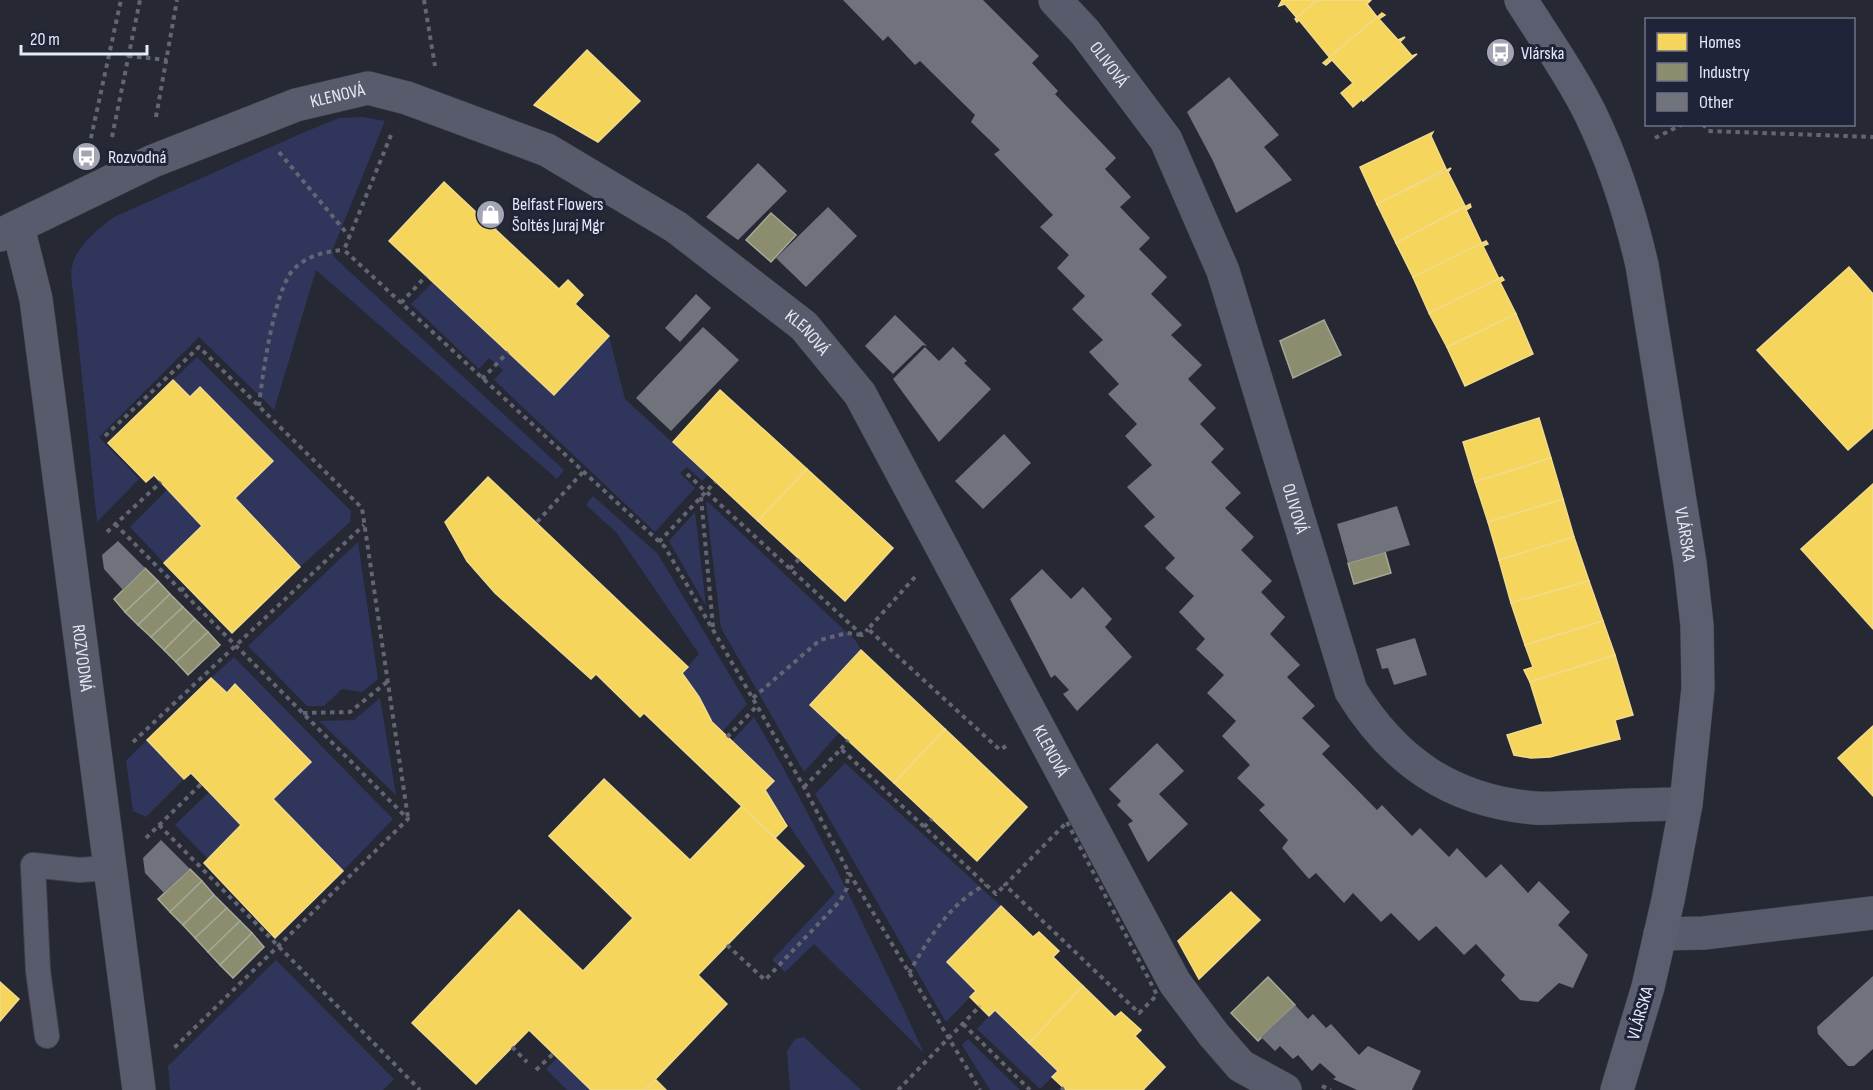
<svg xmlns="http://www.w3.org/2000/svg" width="1873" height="1090" viewBox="0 0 1873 1090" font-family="'Sofia Sans Condensed',sans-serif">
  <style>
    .green { fill: #30365b }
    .homes { fill: #f6d55c; stroke: #f1db8a; stroke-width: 1.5 }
    .industry { fill: #8c8c6e; stroke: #a7a897; stroke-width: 1.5 }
    .building { fill: #70727c }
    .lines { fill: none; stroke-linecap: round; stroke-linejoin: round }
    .lane-casing { stroke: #42444e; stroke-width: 26 }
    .street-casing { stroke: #42444e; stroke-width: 34 }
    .secondary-casing { stroke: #42444e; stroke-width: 34 }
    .path { stroke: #636572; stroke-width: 4; stroke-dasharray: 4.5 4.5; stroke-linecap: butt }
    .lane { stroke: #585b6b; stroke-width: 24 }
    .street { stroke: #585b6b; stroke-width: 33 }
    .secondary { stroke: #5a5e6f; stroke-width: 33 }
    .labels { text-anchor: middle; stroke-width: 6; stroke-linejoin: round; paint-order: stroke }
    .poi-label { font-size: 18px; fill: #e6e9f7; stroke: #202439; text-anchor: start }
    .street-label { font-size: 18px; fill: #e6e9f7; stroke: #202439 }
  </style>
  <rect width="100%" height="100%" fill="#262833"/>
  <g class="green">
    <path d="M363,117l22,4 -53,130 3,7 229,212 -7,9 -241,-209 -42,140 -75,-73 -100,100 40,42 -42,43 -24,-231c-1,-7 -3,-16 -1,-24 4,-21 26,-38 42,-50l193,-86 32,-13z"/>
    <polygon points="433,282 554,395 609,336 625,399 708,475 702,481 687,467 680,473 695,488 655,532 494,380 503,370 489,358 479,369 411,304"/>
    <polygon points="197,357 351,511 350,522 300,567 235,498 272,461 200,387 190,397 173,380"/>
    <polygon points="168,489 202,526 164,563 130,527"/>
    <path d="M593,496l65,58 89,150 -25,28c-17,-16 -26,-40 -40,-59l17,-19 -83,-122 -30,-27z"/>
    <polygon points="708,502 856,641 861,650 840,732 804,772 721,628 706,503"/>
    <polygon points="695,512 706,606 669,541"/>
    <polygon points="358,542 378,679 362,692 342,689 324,706 307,706 248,646"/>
    <polygon points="234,657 393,819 343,871 273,799 310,761 236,684 227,693 211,678"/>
    <polygon points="380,698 396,795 319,721 354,720"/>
    <path d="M754,717c64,108 117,222 170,336l-110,-109 -29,28 -13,-12 63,-67 -70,-103 9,-9 -42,-40z"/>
    <polygon points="147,740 184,779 146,817 133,811 126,761"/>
    <polygon points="845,763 1001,906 947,962 976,991 946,1022 815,794"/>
    <polygon points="209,792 241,825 208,859 175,825"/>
    <polygon points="276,960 394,1079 383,1090 170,1090 168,1066"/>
    <polygon points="995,1010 1058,1071 1040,1089 977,1029"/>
    <polygon points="804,1037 861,1090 790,1090 787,1051 795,1039"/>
    <polygon points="968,1039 1020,1090 990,1090 962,1045"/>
    <polygon points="557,1058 591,1090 567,1090 546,1069"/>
  </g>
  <g class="homes">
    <polygon points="1282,0 1317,0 1297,18 1285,4 1279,6"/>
    <polygon points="1317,0 1371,0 1367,4 1377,17 1330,58 1299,20 1297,22 1295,19"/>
    <polygon points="1382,13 1385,15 1379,19 1398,40 1405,37 1400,42 1412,56 1417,54 1363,101 1362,99 1353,107 1341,93 1353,83 1332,60 1326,65 1323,63"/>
    <polygon points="587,50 640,101 598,142 534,105"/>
    <polygon points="1433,132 1431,136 1446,169 1377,204 1360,167"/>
    <polygon points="1451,168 1448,172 1465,206 1396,243 1377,204"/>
    <polygon points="444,182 478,214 487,205 496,213 503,220 495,229 559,289 568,280 583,295 575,304 609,336 554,395 389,241"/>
    <polygon points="1470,204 1471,207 1466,210 1482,244 1413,277 1396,243"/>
    <polygon points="1486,241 1488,244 1483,246 1499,279 1429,313 1413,277"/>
    <polygon points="1849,267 1873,294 1873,428 1848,450 1757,350"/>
    <polygon points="1502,277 1504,280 1500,282 1516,314 1447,347 1429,313"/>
    <polygon points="1516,314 1533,354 1465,386 1447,347"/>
    <polygon points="173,380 190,397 200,387 273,461 235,498 300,567 232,633 164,563 202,526 154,475 146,482 108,443"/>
    <polygon points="720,390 807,469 758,521 673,442"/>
    <polygon points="1539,418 1551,458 1475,482 1463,442"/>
    <polygon points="1551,458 1563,499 1488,522 1475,482"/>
    <polygon points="807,469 893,548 845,601 758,521"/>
    <polygon points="488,477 688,667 682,673 699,697 712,722 774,781 765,790 787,826 775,838 644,713 640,717 596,674 591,679 495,593 467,561 445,522"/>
    <polygon points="1873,484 1873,629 1801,549"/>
    <polygon points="1563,499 1574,537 1499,560 1488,522"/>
    <polygon points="1574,537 1589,581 1511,603 1499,560"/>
    <polygon points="1589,581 1603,621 1525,645 1511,603"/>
    <polygon points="1603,621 1615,655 1530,682 1524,670 1533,667 1525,645"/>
    <polygon points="861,650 945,729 894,783 810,705"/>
    <polygon points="1615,655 1633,715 1615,720 1620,739 1550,757 1531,758 1514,755 1507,735 1543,724 1530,682"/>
    <polygon points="211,678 227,693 235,684 311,762 273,799 343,871 275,938 204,863 241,825 191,773 184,779 147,740"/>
    <polygon points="1873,726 1873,796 1838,758"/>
    <polygon points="945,729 1027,807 977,861 894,783"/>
    <polygon points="604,779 690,860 742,806 804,866 698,975 727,1004 645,1090 591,1090 529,1030 476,1084 412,1023 519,910 583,971 633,918 549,836"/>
    <polygon points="1231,892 1260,920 1199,979 1178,941"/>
    <polygon points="1001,906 1033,937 1039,932 1059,951 1053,957 1083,986 1029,1043 995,1010 989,1016 970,997 976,991 947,962"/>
    <polygon points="0,982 19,999 0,1021"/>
    <polygon points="1083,986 1115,1017 1121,1012 1141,1030 1135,1036 1165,1067 1143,1090 1066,1090 1052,1077 1058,1071 1029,1043"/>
    <polygon points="656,1080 666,1090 645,1090"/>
  </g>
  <g class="industry">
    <polygon points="771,213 796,235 771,262 746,240"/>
    <polygon points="1324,320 1341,355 1293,378 1280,341"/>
    <polygon points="1385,552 1391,573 1354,584 1348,563"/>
    <polygon points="145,568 158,581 125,612 114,599"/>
    <polygon points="158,581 170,594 138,625 125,612"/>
    <polygon points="170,594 183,607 151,637 138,625"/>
    <polygon points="183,607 195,619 164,650 151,637"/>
    <polygon points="195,619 208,632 176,662 164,650"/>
    <polygon points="208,632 220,645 188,675 176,662"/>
    <polygon points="190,869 202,881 170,912 158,899"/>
    <polygon points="202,881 214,895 183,925 170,912"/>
    <polygon points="214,895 227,908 195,938 183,925"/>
    <polygon points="227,908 240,921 208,952 195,938"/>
    <polygon points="240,921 252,933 220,965 208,952"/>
    <polygon points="252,933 264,947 233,978 220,965"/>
    <polygon points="1268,977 1295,1005 1258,1041 1231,1013"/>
  </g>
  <g class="building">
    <polygon points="843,0 983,0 1039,56 1032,63 1058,91 1055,94 1116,158 1105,169 1131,197 1120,207 1150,238 1139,249 1167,277 1151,294 1182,325 1171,335 1202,365 1188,379 1216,408 1200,424 1224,449 1211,462 1241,493 1225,508 1254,537 1241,550 1272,581 1261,592 1285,617 1270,634 1300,665 1287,677 1315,706 1302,718 1330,746 1322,754 1377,810 1382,805 1412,836 1420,828 1449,857 1457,848 1486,878 1501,864 1528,893 1539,881 1570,912 1558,925 1588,955 1573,988 1559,983 1538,1002 1520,1000 1501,980 1505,975 1476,944 1464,955 1436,926 1419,941 1391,913 1381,922 1353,893 1344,903 1316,873 1309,879 1282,848 1288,840 1259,810 1265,805 1237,778 1250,765 1222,736 1236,721 1207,693 1224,675 1196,649 1205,639 1179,612 1194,596 1165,568 1175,558 1144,526 1155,517 1127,487 1152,465 1125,436 1137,424 1108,394 1119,384 1089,352 1103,340 1072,309 1085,296 1057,268 1069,255 1040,227 1053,215 994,154 1000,150 971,122 975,115 920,61 915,65 888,36 883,41"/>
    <polygon points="1229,77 1279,135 1264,147 1292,180 1236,213 1212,159 1187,112"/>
    <polygon points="758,163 787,191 738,240 706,217"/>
    <polygon points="828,207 857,236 806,287 776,258"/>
    <polygon points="696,294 711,308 680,342 665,328"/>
    <polygon points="895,315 927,346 923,345 893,374 865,346"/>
    <polygon points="703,327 739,360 671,431 636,398"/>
    <polygon points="925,347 939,361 953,347 967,361 964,363 991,389 939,442 893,379"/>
    <polygon points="1004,434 1031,463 983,509 955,481"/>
    <polygon points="1397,506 1410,545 1348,563 1337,524"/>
    <polygon points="118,541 145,568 123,590 104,569 102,555"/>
    <polygon points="1042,569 1071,599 1083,587 1112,619 1105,627 1132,657 1077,711 1063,694 1069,690 1055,675 1051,678 1010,599"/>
    <polygon points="1415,638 1427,675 1394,685 1388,668 1382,669 1376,649"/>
    <polygon points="1157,743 1184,771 1159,794 1188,824 1148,862 1128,824 1133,821 1117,805 1121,801 1109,789"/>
    <polygon points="161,840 190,869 164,893 145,873 143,858"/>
    <polygon points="1873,976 1873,1049 1854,1066 1848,1066 1818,1034 1817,1027"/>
    <polygon points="1295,1005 1308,1019 1313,1014 1326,1028 1331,1024 1359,1055 1368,1046 1421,1071 1412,1090 1357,1090 1333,1079 1336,1077 1320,1063 1312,1071 1298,1055 1293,1059 1280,1046 1275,1051 1261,1037"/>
  </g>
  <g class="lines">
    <defs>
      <polyline id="lane" points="47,1036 38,971 33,865 79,870 109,868"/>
      <g id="street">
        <path id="s1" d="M1055,0l30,32 81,108 57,131 128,420c43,70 100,110 184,117 15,1 31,-1 46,-1 35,-1 70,-3 105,-3"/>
        <path id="s2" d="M18,227l18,72 103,791"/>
        <path id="s3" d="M0,235l153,-74 143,-56 72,-17 39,10 140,52 129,77 128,99 56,68 315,589 39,52 27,31 44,24"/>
        <polyline points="1660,934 1704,933 1873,913"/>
      </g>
      <g id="secondary">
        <path id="s4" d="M1521,0c23,37 50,74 69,113 24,49 40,100 52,152l48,298 7,62 1,63 -12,116 -18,96 -20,87 -31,103"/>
      </g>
    </defs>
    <use href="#lane" class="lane-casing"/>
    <use href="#street" class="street-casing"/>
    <use href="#secondary" class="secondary-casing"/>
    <g class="path">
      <polyline points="424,0 435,66"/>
      <polyline points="128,56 167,60"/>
      <polyline points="156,117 177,0"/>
      <polyline points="1703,124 1708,131 1873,137"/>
      <polyline points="391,135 344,250 665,547 804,787 848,871 980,1090"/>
      <polyline points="112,137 140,0"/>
      <polyline points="1655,138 1683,124"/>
      <polyline points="89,147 121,0"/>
      <polyline points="279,152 349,236"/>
      <polyline points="401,303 426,276"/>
      <polyline points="482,379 508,352"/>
      <path d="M259,406c3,-29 15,-115 34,-136 13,-14 32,-19 51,-20"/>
      <polyline points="105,436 199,347 362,508 408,818"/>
      <polyline points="687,474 862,635 868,629"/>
      <polyline points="701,497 713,627"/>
      <polyline points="537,522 583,472"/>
      <polyline points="115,524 408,819 172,1050"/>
      <polyline points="107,532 161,482"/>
      <polyline points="659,542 715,482"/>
      <polyline points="790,569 799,559"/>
      <polyline points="915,577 868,629 1000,750 1006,746"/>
      <polyline points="181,591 186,585"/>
      <polyline points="753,698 820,640 847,633 861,635"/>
      <polyline points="303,713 350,712 387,682"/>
      <polyline points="727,737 757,706"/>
      <polyline points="133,742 364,525"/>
      <polyline points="841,749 848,740"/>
      <polyline points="804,787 841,749 996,894 1005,885"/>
      <polygon points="1067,822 1157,995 1139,1013 1005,885"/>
      <polyline points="159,825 420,1090"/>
      <polyline points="924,827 932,819"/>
      <polyline points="146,838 201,784"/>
      <polyline points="727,945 765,980 840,901 847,888 848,872"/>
      <path d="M909,973c18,-32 42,-72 77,-88"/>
      <polyline points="963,1024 1030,1090"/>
      <polyline points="512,1047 527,1062"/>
      <polyline points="536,1070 553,1054"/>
      <polyline points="1322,1086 1331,1090"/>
      <polyline points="898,1090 980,1006"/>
      <polyline points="1061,1090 1064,1088"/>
    </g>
    <use href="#lane" class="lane"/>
    <use href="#street" class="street"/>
    <use href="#secondary" class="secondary"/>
  </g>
  <defs>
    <symbol id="bus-disc" viewBox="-11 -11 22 22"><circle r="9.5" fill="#a3a5b2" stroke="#202439"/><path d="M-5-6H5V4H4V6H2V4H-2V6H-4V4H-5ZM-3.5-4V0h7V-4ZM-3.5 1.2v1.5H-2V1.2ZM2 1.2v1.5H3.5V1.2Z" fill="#fff"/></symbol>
    <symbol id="shop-disc" viewBox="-11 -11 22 22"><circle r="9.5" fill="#a3a5b2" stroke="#202439"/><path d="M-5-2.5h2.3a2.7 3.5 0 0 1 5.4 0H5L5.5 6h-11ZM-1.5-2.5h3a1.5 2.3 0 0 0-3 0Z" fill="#fff"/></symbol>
  </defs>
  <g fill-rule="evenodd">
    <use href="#bus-disc" x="1484" y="36" width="33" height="33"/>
    <use href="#bus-disc" x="70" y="140" width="33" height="33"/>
    <use href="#shop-disc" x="474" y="198" width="33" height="33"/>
  </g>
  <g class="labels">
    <g class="poi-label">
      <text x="1521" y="59">Vlárska</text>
      <text x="108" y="163">Rozvodná</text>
      <text x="512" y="210">Belfast Flowers<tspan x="512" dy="21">Šoltés Juraj Mgr</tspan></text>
    </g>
    <g class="street-label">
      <text dy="6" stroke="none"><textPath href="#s1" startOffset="84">OLIVOVÁ</textPath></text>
      <text dy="6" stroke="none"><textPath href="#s3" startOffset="366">KLENOVÁ</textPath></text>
      <text dy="6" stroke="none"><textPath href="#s3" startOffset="906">KLENOVÁ</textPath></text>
      <text dy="6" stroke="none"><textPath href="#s1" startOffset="570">OLIVOVÁ</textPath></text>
      <text dy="6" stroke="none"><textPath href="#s4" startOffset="566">VLÁRSKA</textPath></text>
      <text dy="6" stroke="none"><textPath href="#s2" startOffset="436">ROZVODNÁ</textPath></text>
      <text dy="6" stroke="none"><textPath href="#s3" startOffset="1392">KLENOVÁ</textPath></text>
      <text transform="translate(1640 1013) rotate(-74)" y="6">VLÁRSKA</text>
    </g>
  </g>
  <rect x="1645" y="18" width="210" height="108" fill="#202439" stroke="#6f7385" stroke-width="1.5"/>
  <rect x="1657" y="33" width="30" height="18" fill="#f6d55c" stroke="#6f7385" stroke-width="1.5"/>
  <text x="1699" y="48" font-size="18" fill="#e6e9f7">Homes</text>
  <rect x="1657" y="63" width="30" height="18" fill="#8c8c6e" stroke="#6f7385" stroke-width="1.5"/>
  <text x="1699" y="78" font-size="18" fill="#e6e9f7">Industry</text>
  <rect x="1657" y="93" width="30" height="18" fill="#70727c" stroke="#6f7385" stroke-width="1.5"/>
  <text x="1699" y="108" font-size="18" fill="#e6e9f7">Other</text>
  <path d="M21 45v9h126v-9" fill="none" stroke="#e6e9f7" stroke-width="3"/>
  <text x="30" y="45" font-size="18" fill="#e6e9f7" stroke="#202439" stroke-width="4.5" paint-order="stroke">20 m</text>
</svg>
